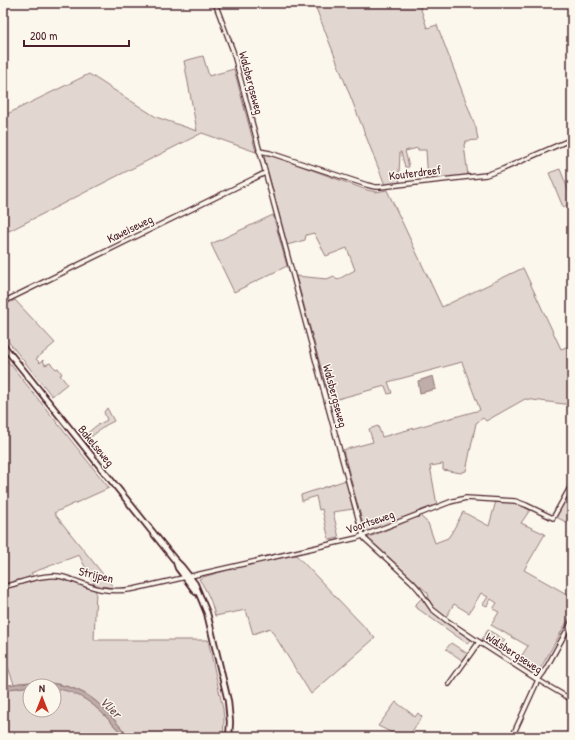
<svg xmlns="http://www.w3.org/2000/svg" width="575" height="740" viewBox="0 0 575 740" font-family="'Patrick Hand',sans-serif">
  <style>
    .green { fill: #e2d7d0; stroke: #967b7e }
    .water { fill: #bfadaa; stroke: #907477 }
    .lines { fill: none; stroke-linecap: round; stroke-linejoin: round }
    .minor-casing { stroke: #4a1f2b; stroke-width: 6 }
    .major-casing { stroke: #4a1f2b; stroke-width: 8 }
    .minor { stroke: #fbf7ec; stroke-width: 3.5 }
    .major { stroke: #fbf7ec; stroke-width: 4.5 }
    .labels { text-anchor: middle; stroke-width: 3; stroke-linejoin: round; paint-order: stroke }
    .street-label { font-size: 12px; fill: #4a1f2b; stroke: #fbf7ec }
    .water-label { font-size: 13px; font-style: italic; fill: #6d4a51; stroke: #fbf7ec }
  </style>
  <rect width="100%" height="100%" fill="#fbf7ec"/>
  <filter id="ink" filterUnits="userSpaceOnUse"><feTurbulence type="fractalNoise" baseFrequency=".025" numOctaves="2"/><feDisplacementMap in="SourceGraphic" scale="8" xChannelSelector="R" yChannelSelector="G"/><feConvolveMatrix kernelMatrix="1 2 1 2 8 2 1 2 1" color-interpolation-filters="sRGB"/></filter>
  <g filter="url(#ink)">
    <g class="green">
      <polygon points="314,3 419,3 427,28 437,25 476,128 478,140 466,141 464,145 468,176 428,181 426,150 418,150 418,148 405,151 409,167 405,167 401,152 400,152 399,175 400,184 385,185"/>
      <polygon points="203,56 209,76 234,69 256,152 202,133 9,231 3,222 3,116 89,74 156,117 197,131 184,61"/>
      <polygon points="263,153 293,163 367,190 376,192 387,190 442,307 523,268 561,349 572,345 572,405 525,399 486,421 483,418 476,423 466,471 462,472 461,473 443,470 443,464 430,466 437,505 378,529 365,532 343,450 373,442 369,429 378,426 382,437 480,410 462,362 388,382 392,393 388,394 385,386 330,401 296,276 327,279 334,276 337,280 355,270 347,248 326,256 314,233 306,235 305,240 287,245"/>
      <polygon points="560,169 572,199 572,203 563,207 549,173"/>
      <polygon points="273,215 287,266 234,292 211,244"/>
      <polygon points="15,300 55,343 36,359 40,363 43,360 45,365 50,363 56,369 58,368 62,374 60,375 67,384 52,396 3,335 3,306"/>
      <polygon points="3,355 109,488 58,511 54,513 114,588 99,586 94,584 79,555 31,573 33,576 3,584"/>
      <polygon points="107,408 114,421 106,425 87,440 84,436 96,426 107,420 104,412"/>
      <polygon points="346,480 353,509 333,512 339,538 329,540 322,509 319,510 316,496 302,501 301,495"/>
      <polygon points="572,487 572,525 556,517"/>
      <polygon points="496,501 513,502 530,510 521,523 545,534 524,570 572,597 572,613 536,676 516,664 528,646 491,625 499,612 493,609 497,603 491,599 487,606 483,604 488,597 481,593 469,613 454,604 446,617 436,609 430,603 428,593 382,553 367,538 420,516 428,523 435,543 448,538 452,532 463,512 489,526"/>
      <path d="M296,555l79,83 -64,56 -41,-66 -17,6 -7,-24 -31,6c-3,-14 -8,-25 -16,-37l4,-2 42,-12z"/>
      <path d="M51,577l7,1 38,11 -2,51h114l15,69 1,11 -1,17h-94c-11,-13 -22,-27 -36,-38 -21,-16 -53,-20 -79,-15l-11,-31v-64l40,-11z"/>
      <polygon points="422,598 433,613 471,640 467,643 465,642 414,606"/>
      <polygon points="488,630 505,640 496,652 481,641"/>
      <polygon points="451,643 468,654 463,661 446,649"/>
      <path d="M30,686v24h24v-22c6,1 13,2 18,4 22,9 37,29 53,45h-122v-47z"/>
      <path d="M396,702c6,5 13,9 19,15l3,-4 4,4 -14,20h-7l-23,-11z"/>
    </g>
    <g class="water">
      <polygon points="433,376 436,389 420,393 418,381"/>
      <path d="M33,682c28,1 51,6 71,27 9,9 17,19 25,28h-4c-23,-24 -36,-43 -71,-49v-2h-24l-27,4v-4l17,-3z"/>
    </g>
    <g class="lines">
      <defs>
        <g id="minor">
          <polyline points="215,3 233,51 332,422 363,536 365,539 412,582 419,590 432,609 446,620 479,642 538,680 572,700"/>
          <polyline points="259,151 270,153 367,185 375,187 380,187 486,175 503,169 572,139"/>
          <polyline points="3,302 265,173"/>
          <path d="M3,587c17,-4 38,-13 55,-11 14,2 28,10 42,13 11,2 23,2 34,0l223,-51 93,-36 16,-4 49,3 11,4 27,13 19,-34"/>
          <polyline points="449,684 479,642"/>
          <polyline points="512,737 538,680 544,672 572,621"/>
        </g>
        <g id="major">
          <polyline points="3,345 174,559 181,566 195,584 207,613 228,701 230,722 229,737"/>
          <polyline points="176,562 178,568 196,592"/>
        </g>
      </defs>
      <use href="#minor" class="minor-casing"/>
      <use href="#major" class="major-casing"/>
      <use href="#minor" class="minor"/>
      <use href="#major" class="major"/>
    </g>
  </g>
  <g class="labels">
    <g class="street-label">
      <text transform="translate(251 83) rotate(75)" y="4">Walsbergseweg</text>
      <text transform="translate(415 173) rotate(-7)" y="4">Kouterdreef</text>
      <text transform="translate(130 229) rotate(-26)" y="4">Kaweiseweg</text>
      <text transform="translate(335 396) rotate(75)" y="4">Walsbergseweg</text>
      <text transform="translate(96 446) rotate(51)" y="4">Bakelseweg</text>
      <text transform="translate(370 522) rotate(-19)" y="4">Voortseweg</text>
      <text transform="translate(96 575) rotate(13)" y="4">Strijpen</text>
      <text transform="translate(514 653) rotate(33)" y="4">Walsbergseweg</text>
    </g>
    <g class="water-label">
      <text transform="translate(111 707) rotate(44)" y="5">Vlier</text>
    </g>
  </g>
  <rect width="575" height="740" fill="none" stroke="#fbf7ec" stroke-width="16"/>
  <rect x="8" y="8" width="559" height="724" fill="none" stroke="#4a1f2b" stroke-width="1.5" filter="url(#ink)"/>
  <g transform="translate(42 698)"><circle r="19" fill="#fbf7ec" stroke="#b4a19f"/>
  <path d="M0-3L7 15L0 10L-7 15Z" fill="#c8321e"/>
  <text y="-6" font-size="11" font-weight="bold" text-anchor="middle" fill="#4a1f2b">N</text>
  </g>
  <path d="M24 40v6h105v-6" fill="none" stroke="#4a1f2b" stroke-width="2"/>
  <text x="30" y="40" font-size="12" fill="#4a1f2b" stroke="#fbf7ec" stroke-width="3" paint-order="stroke">200 m</text>
</svg>
